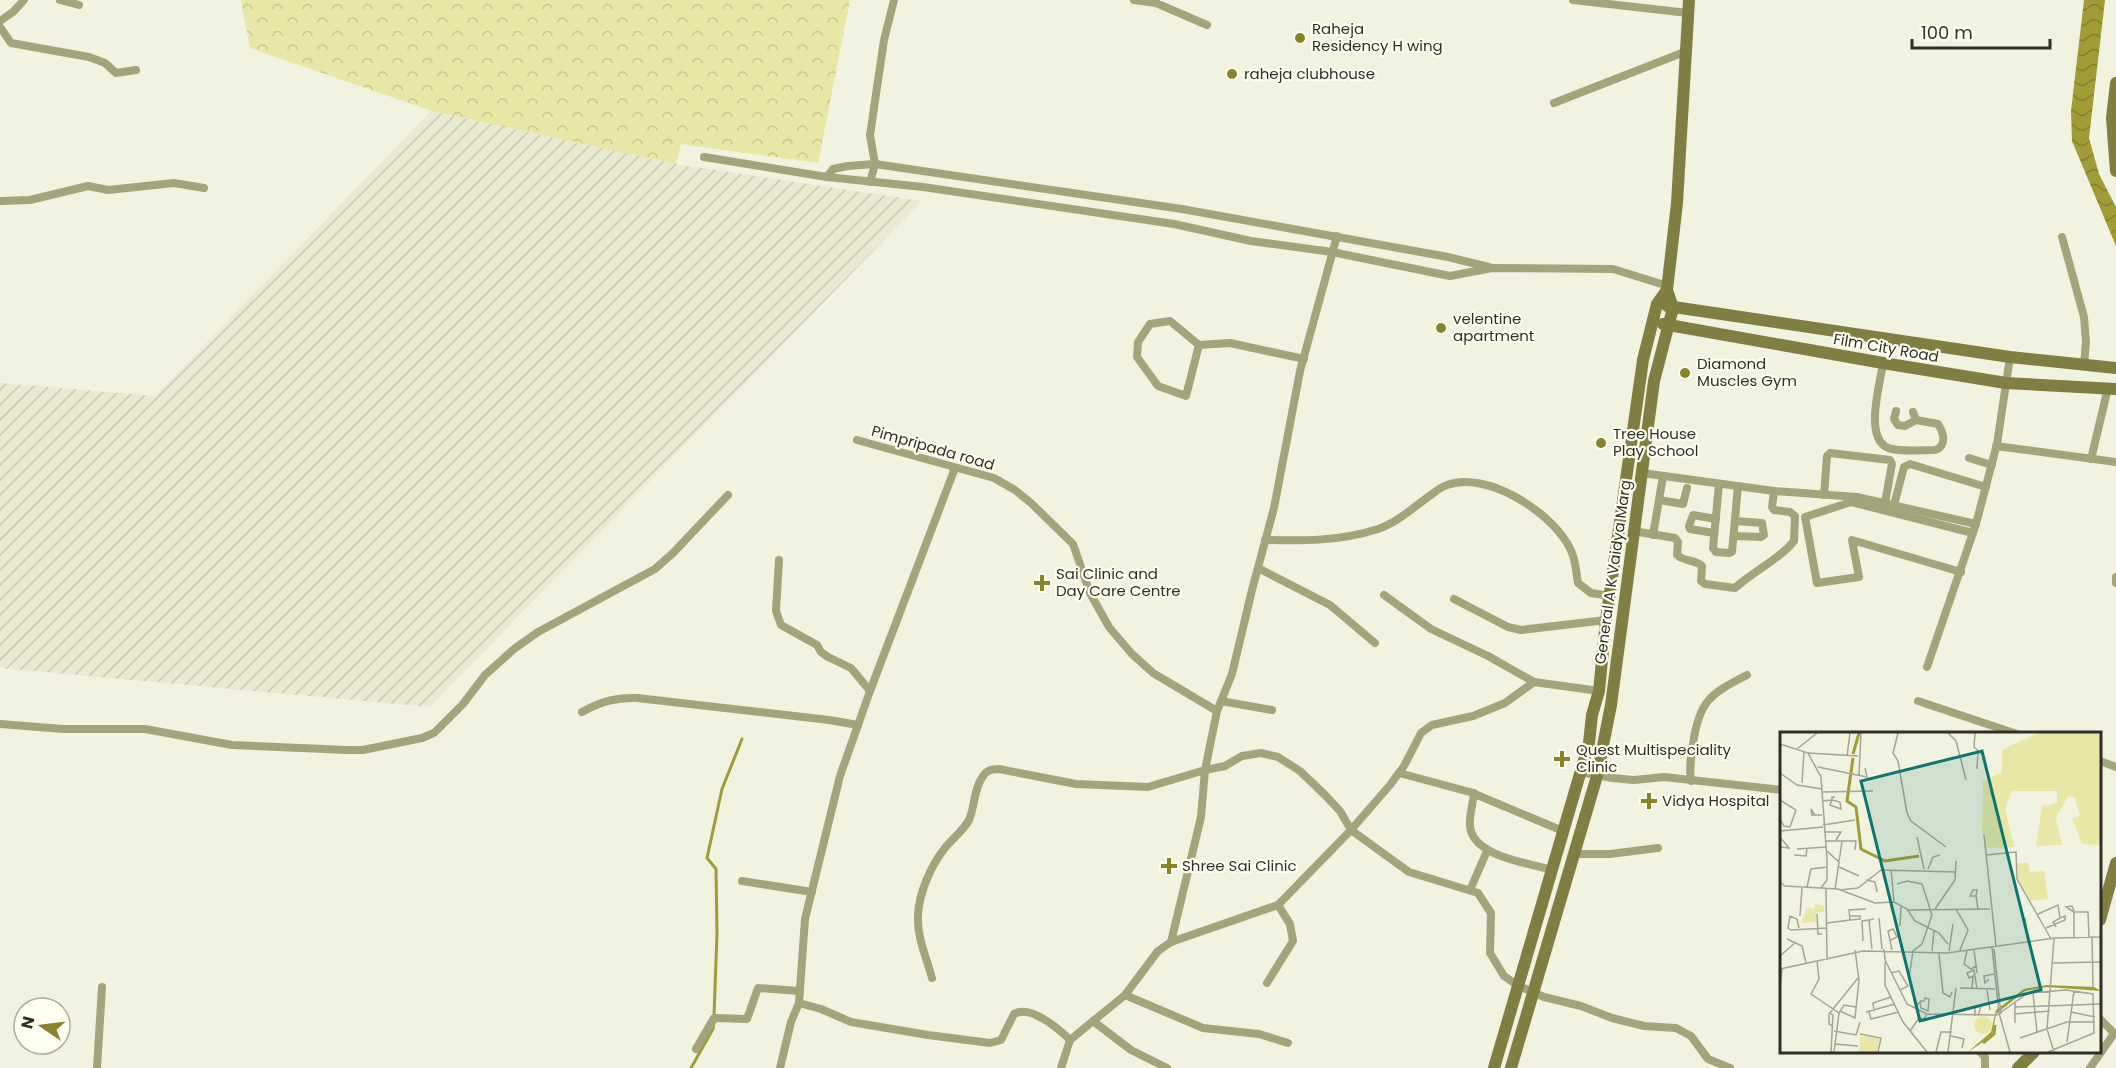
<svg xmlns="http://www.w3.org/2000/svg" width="2116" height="1068" viewBox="0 0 2116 1068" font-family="Poppins,sans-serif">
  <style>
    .industrial { fill: url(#industrial-furrows) }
    .forest { fill: url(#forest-crowns) }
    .water { fill: url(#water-waves) }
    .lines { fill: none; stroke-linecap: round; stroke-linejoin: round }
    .stream { stroke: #a09d37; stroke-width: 3 }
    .street { stroke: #a4a47c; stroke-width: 8 }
    .secondary { stroke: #807f41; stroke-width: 12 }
    .poi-dot { fill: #86832b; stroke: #fffff1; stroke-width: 2 }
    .labels { text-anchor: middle; stroke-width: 4.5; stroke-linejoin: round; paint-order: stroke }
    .poi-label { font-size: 15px; fill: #2f2f28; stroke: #fffff1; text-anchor: start }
    .street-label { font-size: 15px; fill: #2f2f28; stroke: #fffff1 }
    .inset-river { fill: none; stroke: #a09d37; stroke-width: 3 }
    .inset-road { fill: none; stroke: #a4a497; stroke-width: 1.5 }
    .view { fill: #0f766e; fill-opacity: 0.15; stroke: #0f766e; stroke-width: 3 }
    .inset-edge { fill: none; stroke: #2f2f28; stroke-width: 3 }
  </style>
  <defs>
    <pattern id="industrial-furrows" width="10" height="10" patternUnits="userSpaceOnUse" patternTransform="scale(1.5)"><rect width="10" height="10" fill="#e9ead1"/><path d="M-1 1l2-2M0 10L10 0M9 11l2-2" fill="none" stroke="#c8c9b3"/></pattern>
    <pattern id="forest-crowns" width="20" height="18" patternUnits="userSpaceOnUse" patternTransform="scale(1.5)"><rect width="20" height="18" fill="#e8e7a5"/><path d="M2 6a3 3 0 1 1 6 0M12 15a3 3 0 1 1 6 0" fill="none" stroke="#c7c68e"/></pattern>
    <pattern id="water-waves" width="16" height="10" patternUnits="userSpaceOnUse" patternTransform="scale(1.5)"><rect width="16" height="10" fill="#a09d37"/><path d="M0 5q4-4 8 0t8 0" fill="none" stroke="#83802e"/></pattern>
  </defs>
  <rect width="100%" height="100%" fill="#f2f2e1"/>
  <polygon class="industrial" points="431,111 676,164 922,201 430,707 0,668 0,383 155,396"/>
  <polygon class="forest" points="241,0 850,0 818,163 681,144 676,164 432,111 250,48"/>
  <polygon class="water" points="2084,0 2105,0 2089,138 2099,174 2116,207 2116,246 2072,141 2071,111"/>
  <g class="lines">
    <g class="stream">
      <polyline points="714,1016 717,934 716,869 707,858 722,789 742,739"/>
      <polyline points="691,1068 713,1029 714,1023"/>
    </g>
    <g class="street">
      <polyline points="60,0 79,5"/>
      <polyline points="1134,0 1156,3"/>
      <polyline points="1156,0 1156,3 1207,25"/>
      <polyline points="1573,0 1688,13"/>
      <polyline points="0,21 13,12 24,0"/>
      <polyline points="0,27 11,43 89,57 105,63 116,73 136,70"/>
      <polyline points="1554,103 1687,51"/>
      <polyline points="704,157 827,177 923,187 1174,224 1251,241 1332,252 1450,276 1492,268 1613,269 1668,286"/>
      <polyline points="827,177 833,169 848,166 875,164 1182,209 1448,257 1489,267"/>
      <polyline points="870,182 875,164 870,135 884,40 894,0"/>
      <polyline points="0,201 30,200 88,186 108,190 174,183 204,188"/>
      <polyline points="2062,237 2084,317 2086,342 2084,365"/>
      <polyline points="1199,345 1170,321 1150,324 1138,342 1137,357 1158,386 1186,396 1199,345 1230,343 1304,359"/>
      <path d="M1883,363c-3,22 -21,80 9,86 13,3 29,1 43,1 12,-4 9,-17 3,-26l-22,-4 -3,-8"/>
      <polyline points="1896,411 1894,419 1898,425 1905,426 1916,420"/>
      <polyline points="857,440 994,478 1015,490 1031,503 1073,544 1090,593 1109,627 1131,653 1153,673 1217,711"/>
      <polyline points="1996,446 2116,462"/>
      <polyline points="1969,458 1992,465"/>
      <polyline points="2091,459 2108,388"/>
      <polyline points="1642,473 1774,491 1857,497 1976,524"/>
      <polyline points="1719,484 1713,548 1716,552 1729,553 1732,552 1738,486"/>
      <polyline points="1824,495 1827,456 1830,453 1890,460 1892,464 1885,503"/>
      <polyline points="1659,500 1663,476"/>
      <polyline points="1894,505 1904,467 1910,464 1986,487"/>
      <path d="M1633,531l42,7 3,4 -1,13c7,7 18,4 25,11l-1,15 4,3 30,4c17,-16 45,-29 59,-47l1,-25 -5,-4 -16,-2 -2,-3 2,-16"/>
      <polyline points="1714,533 1690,529 1689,526 1693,515 1716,519"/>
      <polyline points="1653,535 1659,500 1683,504 1687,488"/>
      <polyline points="1734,536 1761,537 1764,535 1762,523 1735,521"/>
      <path d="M1265,540c38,1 76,1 113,-11 18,-6 35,-21 50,-32 6,-4 12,-10 19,-12 40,-14 100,25 120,58 8,12 9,27 11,40l13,10 19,3"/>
      <polyline points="779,560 776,611 781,625 817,645 821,652 828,657 851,668 870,691"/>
      <polyline points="1258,568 1330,605 1375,643"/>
      <polyline points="1961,572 1852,540 1859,577 1817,583 1805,517 1851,502 1973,533"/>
      <polyline points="2116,577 2116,583"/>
      <polyline points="1384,595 1431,629 1488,656 1534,682 1599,691"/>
      <polyline points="1454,599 1508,627 1521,630 1606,620"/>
      <polyline points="1927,667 1976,524 1997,444 2010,357"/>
      <polyline points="1221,701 1272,710"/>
      <polyline points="1918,701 2017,734"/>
      <path d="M582,712c18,-10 34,-15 55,-14l192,22 29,5"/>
      <polyline points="0,724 63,729 145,729 232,745 347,750 363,750 422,738 434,733 463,704 485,675 514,649 538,632 655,569 673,553 728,495"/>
      <polyline points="2100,761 2116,767"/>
      <polyline points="1581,772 1612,778 1634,780 1664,777 1782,790"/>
      <polyline points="1399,773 1470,792 1563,831"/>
      <path d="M1691,781c-2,-13 0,-24 2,-37 6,-43 17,-50 54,-69"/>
      <path d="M1474,793c-1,11 -5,23 -4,33 2,30 58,37 82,44"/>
      <polyline points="1573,854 1610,854 1658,848"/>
      <polyline points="742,881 812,892"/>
      <polyline points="1470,890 1487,851"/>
      <polyline points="1171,942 1201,817 1205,770 1217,711 1232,674 1252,590 1274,508 1300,371 1337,236"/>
      <path d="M932,978c-6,-22 -15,-40 -14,-63 1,-22 13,-50 27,-67 8,-10 18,-17 24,-28 6,-14 5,-32 14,-44 4,-6 9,-7 16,-7l77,15 72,3 57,-17 20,-4 17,-10 19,-3 17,4 22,14 25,24 15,16 11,19 58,42 69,21 13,20 -1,40 14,23 13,9 27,12 37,9 31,12 32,8 32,2 15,8 17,23 22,9"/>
      <polyline points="1267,983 1293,941 1290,924 1278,905"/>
      <polyline points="1125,995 1203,1028 1259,1034 1288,1043"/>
      <path d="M799,1003l22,6 30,13 77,13 62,8 11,-3 13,-26c16,-10 45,15 56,26"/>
      <polyline points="1093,1021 1131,1050 1167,1068"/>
      <polyline points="696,1049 714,1018 747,1019 758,988 800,991"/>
      <polyline points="1980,1052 1985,1057 1985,1068"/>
      <polyline points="97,1068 102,987"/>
      <polyline points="780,1068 791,1022 799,1003 805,919 840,776 870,691 955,468"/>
      <polyline points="1061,1068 1070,1040 1125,995 1158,951 1171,942 1278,905 1351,830 1390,785 1404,766 1421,733 1432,725 1473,716 1505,703 1534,682"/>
      <polyline points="2090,1068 2113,1035 2112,1031 2100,1019"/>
    </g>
    <g class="secondary">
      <polyline points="2116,83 2112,118 2116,171"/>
      <polyline points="1667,306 2010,357 2116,368"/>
      <polyline points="1663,324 1883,363 2006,383 2116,389"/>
      <polyline points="2100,920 2116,863"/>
      <polyline points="1494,1068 1589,743 1592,715 1599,691 1606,620 1643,360 1657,304 1667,290"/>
      <polyline points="1511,1068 1597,776 1611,705 1654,381 1673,308 1667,290 1677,203 1689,0"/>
      <polyline points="2018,1068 2034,1052"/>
    </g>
  </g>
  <g class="poi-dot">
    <circle cx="1300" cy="38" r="6"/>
    <circle cx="1232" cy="74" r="6"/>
    <circle cx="1441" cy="328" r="6"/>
    <circle cx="1685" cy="373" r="6"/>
    <circle cx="1601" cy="443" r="6"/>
    <path d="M1039 574h6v6h6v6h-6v6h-6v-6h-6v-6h6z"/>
    <path d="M1559 750h6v6h6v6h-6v6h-6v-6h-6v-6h6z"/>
    <path d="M1646 792h6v6h6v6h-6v6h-6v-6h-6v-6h6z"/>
    <path d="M1166 857h6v6h6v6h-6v6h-6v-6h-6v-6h6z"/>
  </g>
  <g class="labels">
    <g class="poi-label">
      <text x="1312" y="34">Raheja<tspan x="1312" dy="17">Residency H wing</tspan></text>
      <text x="1244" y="79">raheja clubhouse</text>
      <text x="1453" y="324">velentine<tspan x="1453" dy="17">apartment</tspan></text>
      <text x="1697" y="369">Diamond<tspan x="1697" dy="17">Muscles Gym</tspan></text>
      <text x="1613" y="439">Tree House<tspan x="1613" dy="17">Play School</tspan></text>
      <text x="1056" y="579">Sai Clinic and<tspan x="1056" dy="17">Day Care Centre</tspan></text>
      <text x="1576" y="755">Quest Multispeciality<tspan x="1576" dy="17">Clinic</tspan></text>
      <text x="1662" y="806">Vidya Hospital</text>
      <text x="1182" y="871">Shree Sai Clinic</text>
    </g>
    <g class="street-label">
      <text transform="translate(1886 348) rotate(10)" y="5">Film City Road</text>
      <text transform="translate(933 448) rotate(16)" y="5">Pimpripada road</text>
      <text transform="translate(1613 572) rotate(-82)" y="5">General A K Vaidya Marg</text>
    </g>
  </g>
  <g transform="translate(1780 732)">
    <rect width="321" height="321" fill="#f2f2e1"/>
    <path d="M258,1h63v112l-19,-1 -10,-26 8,-2 -5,-18 -7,-2 -12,22 6,27 -26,1 6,-40 15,-3v-12h-45l-7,17 9,39 -28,1 -4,-16 1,-51 19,-9v-22zM35,172l9,2v6h-8v10l-15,1 6,-15 7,1z" fill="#e8e7a5"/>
    <path d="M237,131h11l2,9 14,-1 4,28 -17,2 -13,-22z" fill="#e8e7a5"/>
    <path d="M194 293a9 9 0 1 1 18 0a9 9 0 1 1-18 0ZM80,304l19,2 -2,14h-18z" fill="#e8e7a5"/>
    <path d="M267,253l47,2 7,4 -54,-4 -22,4 -29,23 -4,22 -24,16 23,-20 5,-22 28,-21z" fill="#a09d37"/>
    <path class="inset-river" d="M73,22l6,-21M73,26l-6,43 9,6 5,42 24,12 34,-5M203,311l11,-9 1,-9"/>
    <path class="inset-road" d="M118,1l-5,20 5,8 9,52 4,8 35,26M168,1l8,8 10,39M195,1l-1,14 9,8v5M0,12l28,9 13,24 6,83v20l-6,8M17,17l20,-16M28,21l50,3M67,24l3,-23M38,35l49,10 -2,-9M197,37l1,-18M0,41l17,12 25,4M79,43l2,-42M22,51l2,-32M43,60l50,-1M0,68l16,10 -6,17 -6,-1 -4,-7M42,69l10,-1 8,2 1,7 -11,-4 2,-5v-3h3M35,83l-4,-6 1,6h10M43,93l32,-5M0,99l43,-4M44,100h17l-5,8M204,103l12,111M0,105l9,11 -9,-1M137,105l7,32M45,109h31l-1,9M17,117l29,-2M47,119l12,11 -4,27M14,123l12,1 1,-7M206,123l30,-3 1,27 34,60M59,129l3,-19M59,135l20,9M148,137l5,-12 7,-2M111,138l3,32M86,148l9,2 2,10M0,150l5,4 53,3 37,14 19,-1 13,7 8,12 24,12 9,11M117,152l10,-3 15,3 10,31 -10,29 -9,7 -4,27M27,155l4,-18 16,-2M46,157l1,70M60,158l18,-2 23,-18 75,2M196,164l1,-6h-4l-3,6h6l2,13M155,177l20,-29 1,-19M176,177l12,21 -8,20M128,178l82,-1M294,179l-2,-5 -6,1 8,5M37,182l1,20h4M258,182l20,-9 2,13 -7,4 3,5M20,184l2,-28M70,184h10v3l-10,1M99,186l3,31M245,186l3,25M47,191l23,-3 -1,-10 17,-1M120,194l1,-20M19,196l-2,-9 -7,-3 -2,12 3,2 36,-2M266,196l19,-8v-4l-5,2M294,205v-25h14l1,26M312,205l1,50M7,207l15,7 4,17M274,207l-7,90 7,23M111,208l6,-3 -4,-8 -5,2 4,19M83,209l-1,-20 7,-1M212,215l7,66 11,39M92,217l-3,-29 5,-1M104,217l1,11 22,44 20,10 70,1 31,-22 38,-3 27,4 1,39 -46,19M214,217l7,65M194,218l3,23M152,219l2,-20M169,219l4,-27M187,219l-3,13 7,5 5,-3M159,222l4,39 7,4 2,-5M0,224l16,-14M37,229l2,18 -8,15 28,19M105,230v23l18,37 24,30M272,231l49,-1M0,237l83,-18 84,2 108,-15 46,-1M111,241l8,-2 9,15 -8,4M209,247l-4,4 -1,-7 10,-2M0,256l2,-19M180,256l35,1M192,257l1,-13 -4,2 -2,-5 7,-3 3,19M207,258l3,20M253,261l4,40M235,269v22M135,275l6,-6h3l1,-3 4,1 -1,12 -7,-3 -1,-6M235,275l86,-3M60,279l15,7 4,-38 -4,-30M94,279l-1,-8 18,-6M86,280l29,-8M89,280l2,7 28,-7M291,280l24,5M50,281l3,2 -2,37M234,282l36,-3M195,284v-9l6,-1 -3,10M53,294l-4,-2v-10l29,-36M54,299l22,4 4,-13M130,299l9,-13 5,1 3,-5M80,302l21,4 -3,14M171,304l13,3 -2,9M240,306l47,-16h28M287,310l7,-51M55,312l23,2M54,320l5,-39 5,-8 12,2M156,320l5,-20h11M168,320l8,-64"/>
    <path class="view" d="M202,19l59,239 -121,31 -59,-240z"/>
    <rect width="321" height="321" class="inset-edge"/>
  </g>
  <g transform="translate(42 1026) rotate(284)"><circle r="28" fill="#fffff1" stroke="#acaca1" stroke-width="1.5"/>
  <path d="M0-4.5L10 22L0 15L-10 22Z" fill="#86832b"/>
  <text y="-9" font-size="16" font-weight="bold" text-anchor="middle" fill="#2f2f28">N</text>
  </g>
  <path d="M1912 39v9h138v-9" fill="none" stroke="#2f2f28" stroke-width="3"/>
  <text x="1921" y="39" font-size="18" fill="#2f2f28" stroke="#fffff1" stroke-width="4.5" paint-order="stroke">100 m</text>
</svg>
